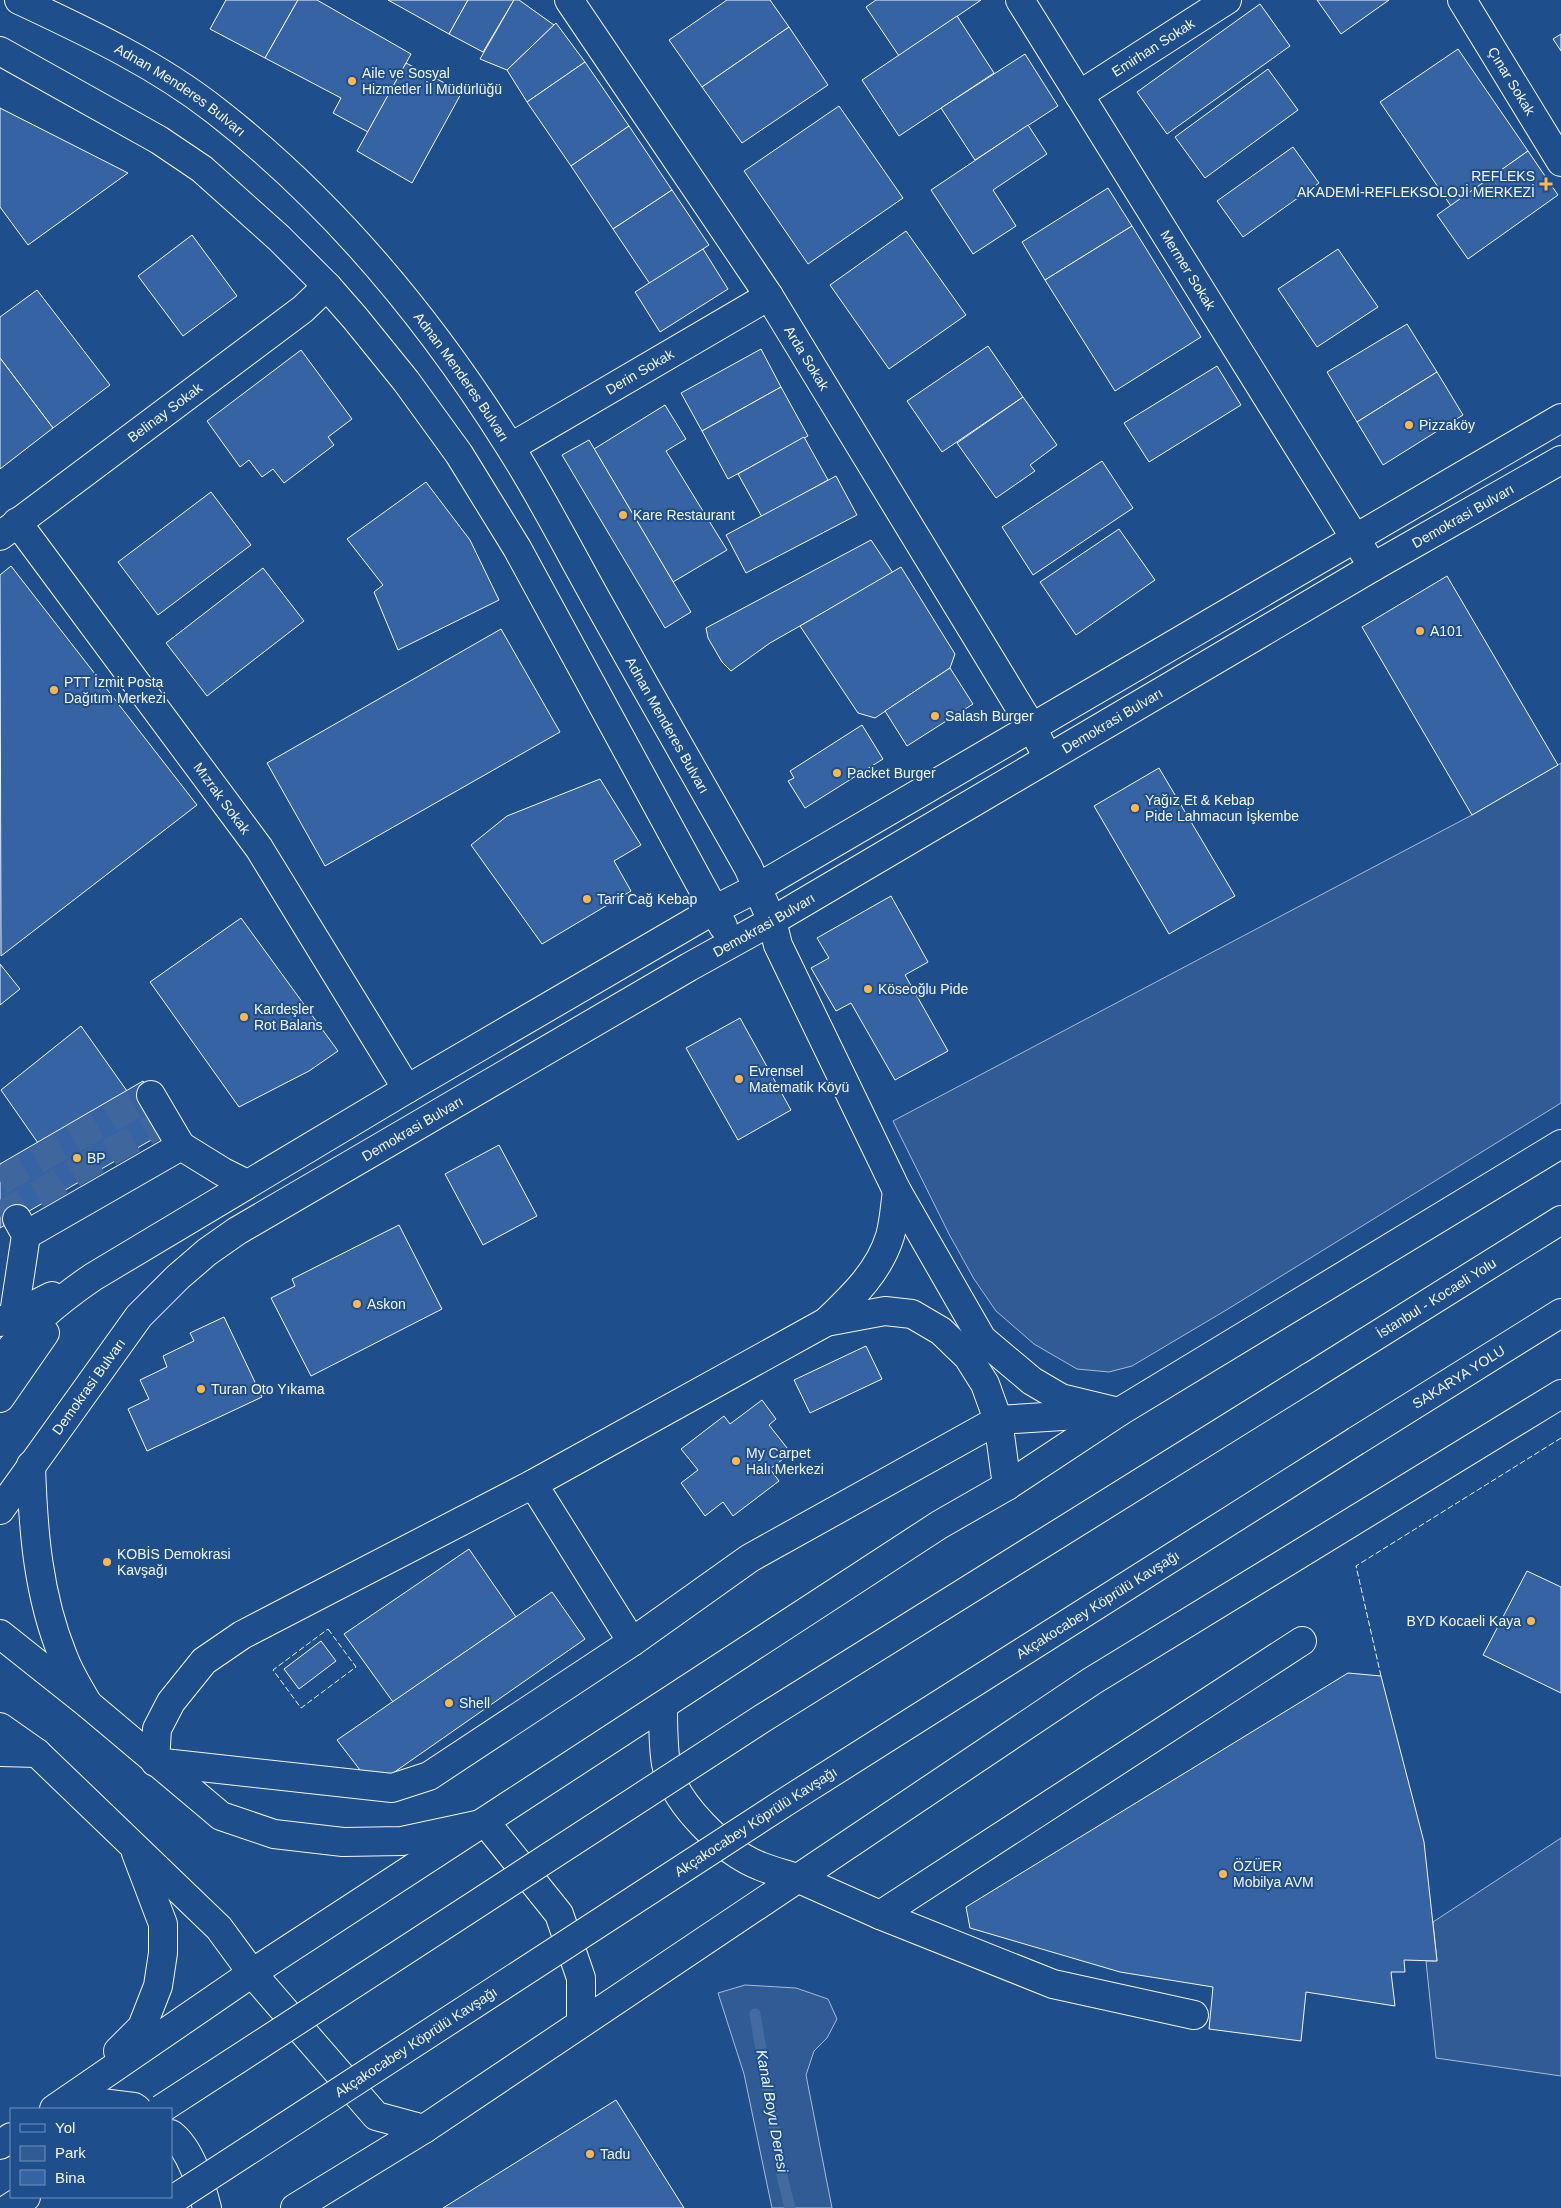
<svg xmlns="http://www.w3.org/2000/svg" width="1561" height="2208" viewBox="0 0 1561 2208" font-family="Arial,sans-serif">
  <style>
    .green { fill: #305b95; stroke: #a8bbd7 }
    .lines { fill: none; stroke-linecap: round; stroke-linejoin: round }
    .stream { stroke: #446ba0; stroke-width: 11 }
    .building { fill: #3563a3; stroke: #f2f6ff }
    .minor-tunnel { stroke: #3f679d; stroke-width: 28; stroke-dasharray: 28 14; stroke-linecap: butt }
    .minor-casing { stroke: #f2f6ff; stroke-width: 30 }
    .major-casing { stroke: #f2f6ff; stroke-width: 30 }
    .highway-casing { stroke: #f2f6ff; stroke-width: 30 }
    .minor { stroke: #1f4e8c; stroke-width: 28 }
    .major { stroke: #1f4e8c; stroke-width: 28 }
    .highway { stroke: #1f4e8c; stroke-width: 28 }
    .highway-bridge-casing { stroke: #f2f6ff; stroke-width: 30; stroke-linecap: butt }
    .highway-bridge { stroke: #1f4e8c; stroke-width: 28 }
    .fence { stroke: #f2f6ff; stroke-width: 1; stroke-dasharray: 6 2.5; stroke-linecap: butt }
    .poi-dot { fill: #ffb74d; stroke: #1f4e8c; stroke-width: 2 }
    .labels { text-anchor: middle; stroke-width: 4; stroke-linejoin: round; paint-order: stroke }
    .street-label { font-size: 14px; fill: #f2f6ff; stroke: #1f4e8c }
    .poi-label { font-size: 14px; fill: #f2f6ff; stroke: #1f4e8c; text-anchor: start }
    .water-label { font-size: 15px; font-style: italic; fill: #f2f6ff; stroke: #1f4e8c }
  </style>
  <rect width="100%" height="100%" fill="#1f4e8c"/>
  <g class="green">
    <polygon points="1561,763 1561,1103 1228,1309 1132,1366 1109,1372 1077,1369 1034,1344 996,1311 974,1279 949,1234 893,1121 1472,815"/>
    <polygon points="1561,1838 1561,2076 1436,2058 1426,1961 1437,1961 1433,1922"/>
    <polygon points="745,1985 796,1988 828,1999 837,2019 827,2038 814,2051 806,2075 832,2208 772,2208 744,2074 718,1993"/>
  </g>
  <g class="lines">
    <polyline class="stream" points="755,2014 783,2180 790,2208"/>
  </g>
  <g class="building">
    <polygon points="226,0 298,0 265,58 210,29"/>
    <polygon points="298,0 317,0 411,54 368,132 333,113 341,98 265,58"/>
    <polygon points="388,0 468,0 449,34"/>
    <polygon points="468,0 514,0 483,52 449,34"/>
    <polygon points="514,0 519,0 554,25 507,70 480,59"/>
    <polygon points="727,0 770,0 789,27 702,87 669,40"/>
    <polygon points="876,0 981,0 899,56 866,7"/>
    <polygon points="1317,0 1389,0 1341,34"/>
    <polygon points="1260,4 1290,46 1167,134 1137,92"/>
    <polygon points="957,16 994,73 899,136 862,80"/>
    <polygon points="556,23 585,62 527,102 507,70"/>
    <polygon points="789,27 828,85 742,143 702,87"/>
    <polygon points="1561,34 1561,51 1553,39"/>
    <polygon points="1458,49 1528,151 1451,206 1380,102"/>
    <polygon points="1025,54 1058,106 975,160 941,108"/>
    <polygon points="585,62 629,126 571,166 527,102"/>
    <polygon points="406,63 462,92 412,183 357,151"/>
    <polygon points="1268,69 1298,110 1205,178 1175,137"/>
    <polygon points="839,106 903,198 808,264 744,171"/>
    <polygon points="0,108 128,173 28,245 0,207"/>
    <polygon points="1028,125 1047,154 993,190 1016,226 973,254 931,190"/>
    <polygon points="629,126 672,190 613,229 571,166"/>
    <polygon points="1293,147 1319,183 1243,237 1217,201"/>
    <polygon points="1528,151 1558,195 1468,259 1437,215"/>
    <polygon points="1108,188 1132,226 1045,280 1022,242"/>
    <polygon points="672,190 709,245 650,284 613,229"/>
    <polygon points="1132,226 1201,337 1115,391 1045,280"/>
    <polygon points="906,231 966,315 889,369 830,285"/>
    <polygon points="192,235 237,296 183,336 138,276"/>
    <polygon points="703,249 728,289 660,332 635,292"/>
    <polygon points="1338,249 1378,307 1317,347 1278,289"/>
    <polygon points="37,290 110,385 53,428 0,358 0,317"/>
    <polygon points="1407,324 1437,372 1357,422 1327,372"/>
    <polygon points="988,346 1023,397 942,452 907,401"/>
    <polygon points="761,349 781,387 702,431 681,393"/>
    <polygon points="301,350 352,419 328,437 334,445 284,483 273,469 262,477 249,460 240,467 207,421"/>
    <polygon points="0,358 53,428 0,469"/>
    <polygon points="1217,366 1241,405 1149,462 1124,423"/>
    <polygon points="1437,372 1463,415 1383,465 1357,422"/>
    <polygon points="781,387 808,436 728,479 702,431"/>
    <polygon points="1023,397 1057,445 1030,465 1035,471 996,498 957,443"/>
    <polygon points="665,405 686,439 666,451 727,550 673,582 594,449"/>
    <polygon points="804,437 828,480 762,517 738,474"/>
    <polygon points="589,440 691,612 665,628 562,455"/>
    <polygon points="1102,461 1133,508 1033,575 1002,527"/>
    <polygon points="836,476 857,515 746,573 726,535"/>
    <polygon points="426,482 470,540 499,600 398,650 374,592 383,585 347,539"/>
    <polygon points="211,492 251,545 158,615 118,562"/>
    <polygon points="1119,529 1155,580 1076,635 1040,582"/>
    <polygon points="871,540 893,573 770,643 731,671 722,662 708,638 706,628"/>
    <polygon points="11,566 197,805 1,956 0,575"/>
    <polygon points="901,567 955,654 950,668 875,718 858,713 800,626"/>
    <polygon points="263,568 304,621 207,696 166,643"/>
    <polygon points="1447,576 1558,765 1472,815 1362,627"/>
    <polygon points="501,629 560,732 325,866 267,763"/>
    <polygon points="950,668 973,704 907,746 885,711"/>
    <polygon points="862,725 883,759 805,808 788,781 794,778 790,771"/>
    <polygon points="1159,768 1235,896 1169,934 1094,806"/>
    <polygon points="600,779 641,845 614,861 631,891 542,944 471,845 507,816"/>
    <polygon points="891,896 928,962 905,975 948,1051 895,1080 851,1003 836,1011 811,968 829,958 817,938"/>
    <polygon points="241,918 338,1051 309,1071 239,1107 150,982"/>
    <polygon points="0,964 20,989 0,1005"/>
    <polygon points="740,1018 791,1110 738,1140 686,1048"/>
    <polygon points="81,1026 127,1091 38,1143 1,1090"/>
    <polygon points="143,1081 170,1129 0,1228 0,1164"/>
    <polygon points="499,1145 537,1216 483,1245 445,1174"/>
    <polygon points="399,1225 442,1309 311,1376 271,1298 295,1286 292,1279"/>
    <polygon points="224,1317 262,1397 147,1451 128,1409 149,1399 140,1380 167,1367 163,1356 194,1341 190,1333"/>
    <polygon points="866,1346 882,1379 810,1413 794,1380"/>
    <polygon points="762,1400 776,1419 769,1425 791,1453 770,1469 779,1481 733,1516 723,1502 705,1516 681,1483 698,1470 681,1449 724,1416 730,1424"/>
    <polygon points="469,1549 516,1617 393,1702 344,1634"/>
    <polygon points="1527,1571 1561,1587 1561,1693 1483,1655"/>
    <polygon points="552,1592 585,1639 373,1787 337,1740"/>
    <polygon points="321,1641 336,1661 299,1689 284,1669"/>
    <polygon points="1348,1673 1381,1676 1424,1842 1437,1961 1404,1960 1405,1972 1391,1972 1395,2006 1306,1992 1301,2041 1209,2029 1213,1987 1120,1972 970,1928 966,1907"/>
    <polygon points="616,2100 684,2208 443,2208"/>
  </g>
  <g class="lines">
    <g class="minor-tunnel">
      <polyline points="0,1181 151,1095"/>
      <polyline points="0,1216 166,1120"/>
    </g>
    <defs>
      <g id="minor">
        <path id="s1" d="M569,0l200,296 262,430 17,32"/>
        <path id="s2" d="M1020,0l353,567"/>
        <path id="s3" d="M1462,0l99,162"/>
        <path id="s4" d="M1079,95l148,-95"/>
        <path id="s5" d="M511,447l258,-151"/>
        <path id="s6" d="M17,522l242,326 148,241"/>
        <path id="s7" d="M0,536l303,-227 24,-23"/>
        <polyline points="151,1095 181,1146"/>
        <path d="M897,1191c-2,14 -3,31 -7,45 -11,36 -38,61 -64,86l-293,162 -291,151 -38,26 -33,41 -14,27 -2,33 237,26 37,-12 203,-134 118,-84 248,-138 112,-7"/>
        <polyline points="26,1235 181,1146 223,1172 247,1184"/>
        <polyline points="14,1314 26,1235 17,1219"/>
        <polyline points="826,1322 885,1311 912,1314 941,1331 968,1357 985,1384 998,1420 1007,1486"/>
        <polyline points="533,1484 632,1642"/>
        <polyline points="797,1878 880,1915 1053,1984 1194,2015"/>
        <polyline points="880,1915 1302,1641"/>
      </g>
      <g id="major">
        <path id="s8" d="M19,0c68,32 137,64 197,111 118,92 215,210 294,336 32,50 59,104 89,157 49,88 99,175 149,263l24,54 6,24 119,246 85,148 50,42 29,17 58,14"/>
        <polyline points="0,51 159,140 202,169 279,238 327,286 355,318 406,381 459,454 517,548 723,926"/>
        <polyline points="0,1322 52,1296"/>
        <path d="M0,1362c25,-34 58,-61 93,-85l314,-188 307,-179 43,-22 804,-470"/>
        <polyline points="0,1398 45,1333"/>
        <path d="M31,1465c2,65 7,130 32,191 6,17 16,32 25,48"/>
        <path id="s9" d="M0,1510l139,-194 39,-39 29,-25 30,-21 452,-264 83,-46 601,-354 188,-107"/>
        <polyline points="0,1752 37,1753"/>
      </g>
      <g id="highway">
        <path id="s10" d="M1310,1377l251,-157"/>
        <path id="s11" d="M1356,1441l205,-128"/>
        <polyline points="0,1634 88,1704 221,1816 274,1834 343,1842 402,1841 486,1823 559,1914 581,1978 581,2023"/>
        <path d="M663,1706c0,19 0,39 3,58 8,39 58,88 94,102 12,5 25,8 37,12"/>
        <polyline points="0,1727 37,1753 219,1928 252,1973 376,2116 424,2129"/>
        <polyline points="118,2051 142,2027 158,1986 163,1953 163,1924 136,1853"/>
        <polyline points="69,2099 134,2107 137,2109"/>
        <polyline points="54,2109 252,1973 939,1525 1007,1486 1119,1412 1561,1144"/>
        <path d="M171,2134c20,15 30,51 36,74"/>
        <polyline points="0,2145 11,2137"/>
        <polyline points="9,2208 26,2197"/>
        <polyline points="295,2208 424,2129 1092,1681 1561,1394"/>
      </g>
    </defs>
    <use href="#minor" class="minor-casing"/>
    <use href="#major" class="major-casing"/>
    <use href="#highway" class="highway-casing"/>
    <use href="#minor" class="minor"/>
    <use href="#major" class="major"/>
    <use href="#highway" class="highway"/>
    <defs>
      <g id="highway-bridge">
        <polyline points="161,2109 763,1718 1310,1377"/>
        <path id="s12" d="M160,2208l630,-409 566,-358"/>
      </g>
    </defs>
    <use href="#highway-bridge" class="highway-bridge-casing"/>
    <use href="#highway-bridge" class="highway-bridge"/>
    <g class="fence">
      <polygon points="328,1629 356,1667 301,1708 273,1670"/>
      <polyline points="1381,1676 1356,1566 1561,1438"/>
    </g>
  </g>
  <g class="poi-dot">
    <circle cx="352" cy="81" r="5"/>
    <path d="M1543.5 176.5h5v5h5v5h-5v5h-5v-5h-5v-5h5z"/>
    <circle cx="1409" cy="425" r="5"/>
    <circle cx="623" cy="515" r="5"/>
    <circle cx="1420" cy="631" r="5"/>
    <circle cx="54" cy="690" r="5"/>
    <circle cx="935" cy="716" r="5"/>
    <circle cx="837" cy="773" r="5"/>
    <circle cx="1135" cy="808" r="5"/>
    <circle cx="587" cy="899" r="5"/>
    <circle cx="868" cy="989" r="5"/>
    <circle cx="244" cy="1017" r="5"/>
    <circle cx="739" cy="1079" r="5"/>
    <circle cx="77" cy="1158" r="5"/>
    <circle cx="357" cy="1304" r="5"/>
    <circle cx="201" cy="1389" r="5"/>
    <circle cx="736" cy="1461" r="5"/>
    <circle cx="107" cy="1562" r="5"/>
    <circle cx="1531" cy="1621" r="5"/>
    <circle cx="449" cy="1703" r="5"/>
    <circle cx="1223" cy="1874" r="5"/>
    <circle cx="590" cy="2154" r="5"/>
  </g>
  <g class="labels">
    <g class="street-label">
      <text dy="5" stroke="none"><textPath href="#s4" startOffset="88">Emirhan Sokak</textPath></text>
      <text dy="5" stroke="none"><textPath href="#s3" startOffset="95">Çınar Sokak</textPath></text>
      <text dy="5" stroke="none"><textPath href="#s8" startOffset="185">Adnan Menderes Bulvarı</textPath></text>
      <text dy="5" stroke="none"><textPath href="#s2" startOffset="318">Mermer Sokak</textPath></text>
      <text dy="5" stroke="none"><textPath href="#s1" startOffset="430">Arda Sokak</textPath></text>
      <text dy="5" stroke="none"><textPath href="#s5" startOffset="149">Derin Sokak</textPath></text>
      <text dy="5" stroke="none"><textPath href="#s8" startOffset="590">Adnan Menderes Bulvarı</textPath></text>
      <text dy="5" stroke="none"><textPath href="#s7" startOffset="206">Belinay Sokak</textPath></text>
      <text dy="5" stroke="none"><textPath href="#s9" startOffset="1788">Demokrasi Bulvarı</textPath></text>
      <text dy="5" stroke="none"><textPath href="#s9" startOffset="1382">Demokrasi Bulvarı</textPath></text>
      <text dy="5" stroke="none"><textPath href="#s8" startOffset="995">Adnan Menderes Bulvarı</textPath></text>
      <text dy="5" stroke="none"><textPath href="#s6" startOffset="344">Mızrak Sokak</textPath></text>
      <text dy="5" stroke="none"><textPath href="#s9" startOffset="978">Demokrasi Bulvarı</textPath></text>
      <text dy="5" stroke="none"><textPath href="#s9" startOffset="572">Demokrasi Bulvarı</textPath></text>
      <text dy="5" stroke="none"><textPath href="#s10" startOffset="149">İstanbul - Kocaeli Yolu</textPath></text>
      <text dy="5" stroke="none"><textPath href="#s11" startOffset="121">SAKARYA YOLU</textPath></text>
      <text dy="5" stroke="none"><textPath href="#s9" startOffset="152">Demokrasi Bulvarı</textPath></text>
      <text dy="5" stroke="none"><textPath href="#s12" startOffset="1115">Akçakocabey Köprülü Kavşağı</textPath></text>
      <text dy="5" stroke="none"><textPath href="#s12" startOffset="710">Akçakocabey Köprülü Kavşağı</textPath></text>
      <text dy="5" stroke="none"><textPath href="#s12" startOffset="305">Akçakocabey Köprülü Kavşağı</textPath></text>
    </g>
    <g class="poi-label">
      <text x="362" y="78">Aile ve Sosyal<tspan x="362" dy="16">Hizmetler İl Müdürlüğü</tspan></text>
      <text x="1535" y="181" text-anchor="end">REFLEKS<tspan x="1535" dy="16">AKADEMİ-REFLEKSOLOJİ MERKEZİ</tspan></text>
      <text x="1419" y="430">Pizzaköy</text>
      <text x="633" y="520">Kare Restaurant</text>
      <text x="1430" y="636">A101</text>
      <text x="64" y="687">PTT İzmit Posta<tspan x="64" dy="16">Dağıtım Merkezi</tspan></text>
      <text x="945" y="721">Salash Burger</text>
      <text x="847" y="778">Packet Burger</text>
      <text x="1145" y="805">Yağız Et &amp; Kebap<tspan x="1145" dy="16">Pide Lahmacun İşkembe</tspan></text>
      <text x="597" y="904">Tarif Cağ Kebap</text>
      <text x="878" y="994">Köseoğlu Pide</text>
      <text x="254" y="1014">Kardeşler<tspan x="254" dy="16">Rot Balans</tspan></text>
      <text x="749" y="1076">Evrensel<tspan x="749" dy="16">Matematik Köyü</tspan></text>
      <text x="87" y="1163">BP</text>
      <text x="367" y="1309">Askon</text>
      <text x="211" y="1394">Turan Oto Yıkama</text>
      <text x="746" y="1458">My Carpet<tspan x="746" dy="16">Halı Merkezi</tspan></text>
      <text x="117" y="1559">KOBİS Demokrasi<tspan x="117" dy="16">Kavşağı</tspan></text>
      <text x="1521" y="1626" text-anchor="end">BYD Kocaeli Kaya</text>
      <text x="459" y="1708">Shell</text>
      <text x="1233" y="1871">ÖZÜER<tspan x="1233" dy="16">Mobilya AVM</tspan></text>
      <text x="600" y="2159">Tadu</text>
    </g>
    <g class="water-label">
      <text transform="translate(772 2111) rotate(80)" y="5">Kanal Boyu Deresi</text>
    </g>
  </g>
  <rect x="10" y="2108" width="162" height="90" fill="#1f4e8c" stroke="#7391ba"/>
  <rect x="20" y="2124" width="25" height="8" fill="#1f4e8c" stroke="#7391ba"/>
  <text x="55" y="2133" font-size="15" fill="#f2f6ff">Yol</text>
  <rect x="20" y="2146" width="25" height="15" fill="#305b95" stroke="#7391ba"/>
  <text x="55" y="2158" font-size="15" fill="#f2f6ff">Park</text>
  <rect x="20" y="2170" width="25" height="15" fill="#3563a3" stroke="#7391ba"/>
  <text x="55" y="2183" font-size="15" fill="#f2f6ff">Bina</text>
</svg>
